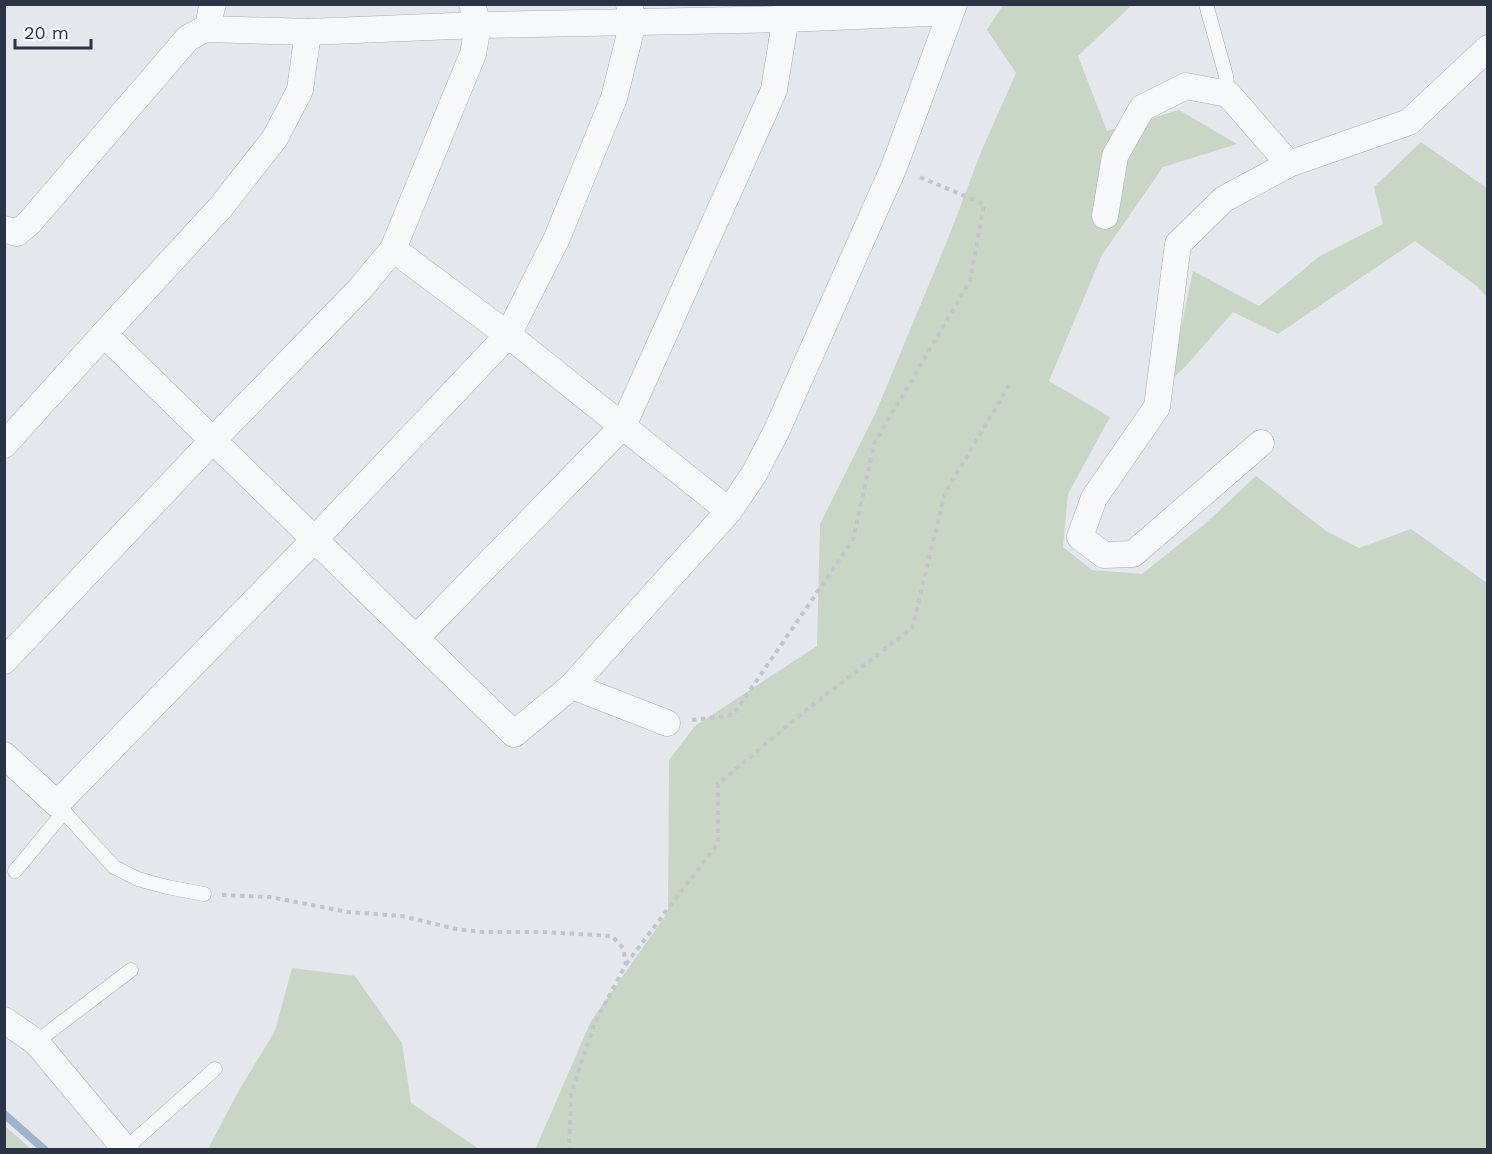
<svg xmlns="http://www.w3.org/2000/svg" width="1492" height="1154" viewBox="0 0 1492 1154" font-family="'Work Sans',sans-serif">
  <style>
    .green { fill: #c9d6c5 }
    .lines { fill: none; stroke-linecap: round; stroke-linejoin: round }
    .stream { stroke: #9fb4cc; stroke-width: 8 }
    .lane-casing { stroke: #a9aeb7; stroke-width: 15 }
    .street-casing { stroke: #a9aeb7; stroke-width: 27 }
    .path { stroke: #c2c5cb; stroke-width: 4; stroke-dasharray: 4.5 4.5; stroke-linecap: butt }
    .lane { stroke: #f7f8fa; stroke-width: 14 }
    .street { stroke: #f7f8fa; stroke-width: 26 }
  </style>
  <rect width="100%" height="100%" fill="#e4e7ec"/>
  <g class="green">
    <polygon points="1003,5 1132,5 1078,56 1107,131 1179,110 1237,144 1163,167 1102,255 1049,381 1110,417 1068,494 1063,547 1092,570 1142,574 1206,523 1256,476 1326,531 1359,548 1411,529 1487,583 1487,1149 535,1150 591,1021 668,912 669,760 695,726 817,646 820,524 876,412 949,236 981,152 1016,73 987,30"/>
    <polygon points="1421,142 1487,188 1487,297 1478,287 1415,241 1278,334 1233,312 1185,367 1170,381 1193,271 1259,306 1320,256 1383,224 1374,187"/>
    <polygon points="292,968 355,976 402,1043 411,1103 479,1149 208,1149 238,1092 275,1031"/>
    <polygon points="4,1126 5,1126 31,1149 5,1149"/>
  </g>
  <g class="lines">
    <polyline class="stream" points="4,1114 45,1150"/>
    <defs>
      <g id="lane">
        <polyline points="1206,4 1226,76 1228,94"/>
        <polyline points="57,804 114,867 138,879 167,887 204,894"/>
        <polyline points="15,871 64,812"/>
        <polyline points="36,1042 131,970"/>
        <polyline points="125,1149 215,1069"/>
      </g>
      <g id="street">
        <polyline points="208,29 211,11 213,4"/>
        <polyline points="1105,216 1115,156 1142,108 1186,86 1228,94 1289,164"/>
        <polyline points="4,229 17,233 29,223 188,38 201,31 208,29 308,32 478,25 786,19 929,13 947,4"/>
        <polyline points="393,249 508,335 729,511"/>
        <polyline points="104,334 514,734 572,686 729,511 754,474 776,432 894,167 954,4"/>
        <polyline points="1261,443 1133,554 1104,555 1080,537 1094,498 1157,407 1178,244 1224,199 1289,164 1409,122 1488,48"/>
        <polyline points="4,445 104,334 220,208 275,138 300,90 308,32"/>
        <polyline points="416,638 623,426 774,90 788,4"/>
        <polyline points="4,661 213,440 360,289 393,249 473,54 478,25 472,4"/>
        <polyline points="572,686 667,723"/>
        <polyline points="4,755 57,804 315,539 508,335 557,238 614,98 633,22 629,4"/>
        <polyline points="4,1020 36,1042 126,1150"/>
      </g>
    </defs>
    <use href="#lane" class="lane-casing"/>
    <use href="#street" class="street-casing"/>
    <g class="path">
      <polyline points="692,720 733,715 853,540 874,444 970,281 984,204 917,176"/>
      <polyline points="222,895 270,897 348,912 402,916 456,929 482,932 542,932 612,936 623,948 626,964 594,1025 571,1094 569,1150"/>
      <polyline points="626,964 718,843 718,784 805,711 912,628 945,493 1010,384"/>
    </g>
    <use href="#lane" class="lane"/>
    <use href="#street" class="street"/>
  </g>
  <rect width="1492" height="1154" fill="none" stroke="#2b3445" stroke-width="12"/>
  <path d="M15 39v9h76v-9" fill="none" stroke="#2b3445" stroke-width="3"/>
  <text x="24" y="39" font-size="18" fill="#2b3445" stroke="#f4f6f9" stroke-width="4.5" paint-order="stroke">20 m</text>
</svg>
